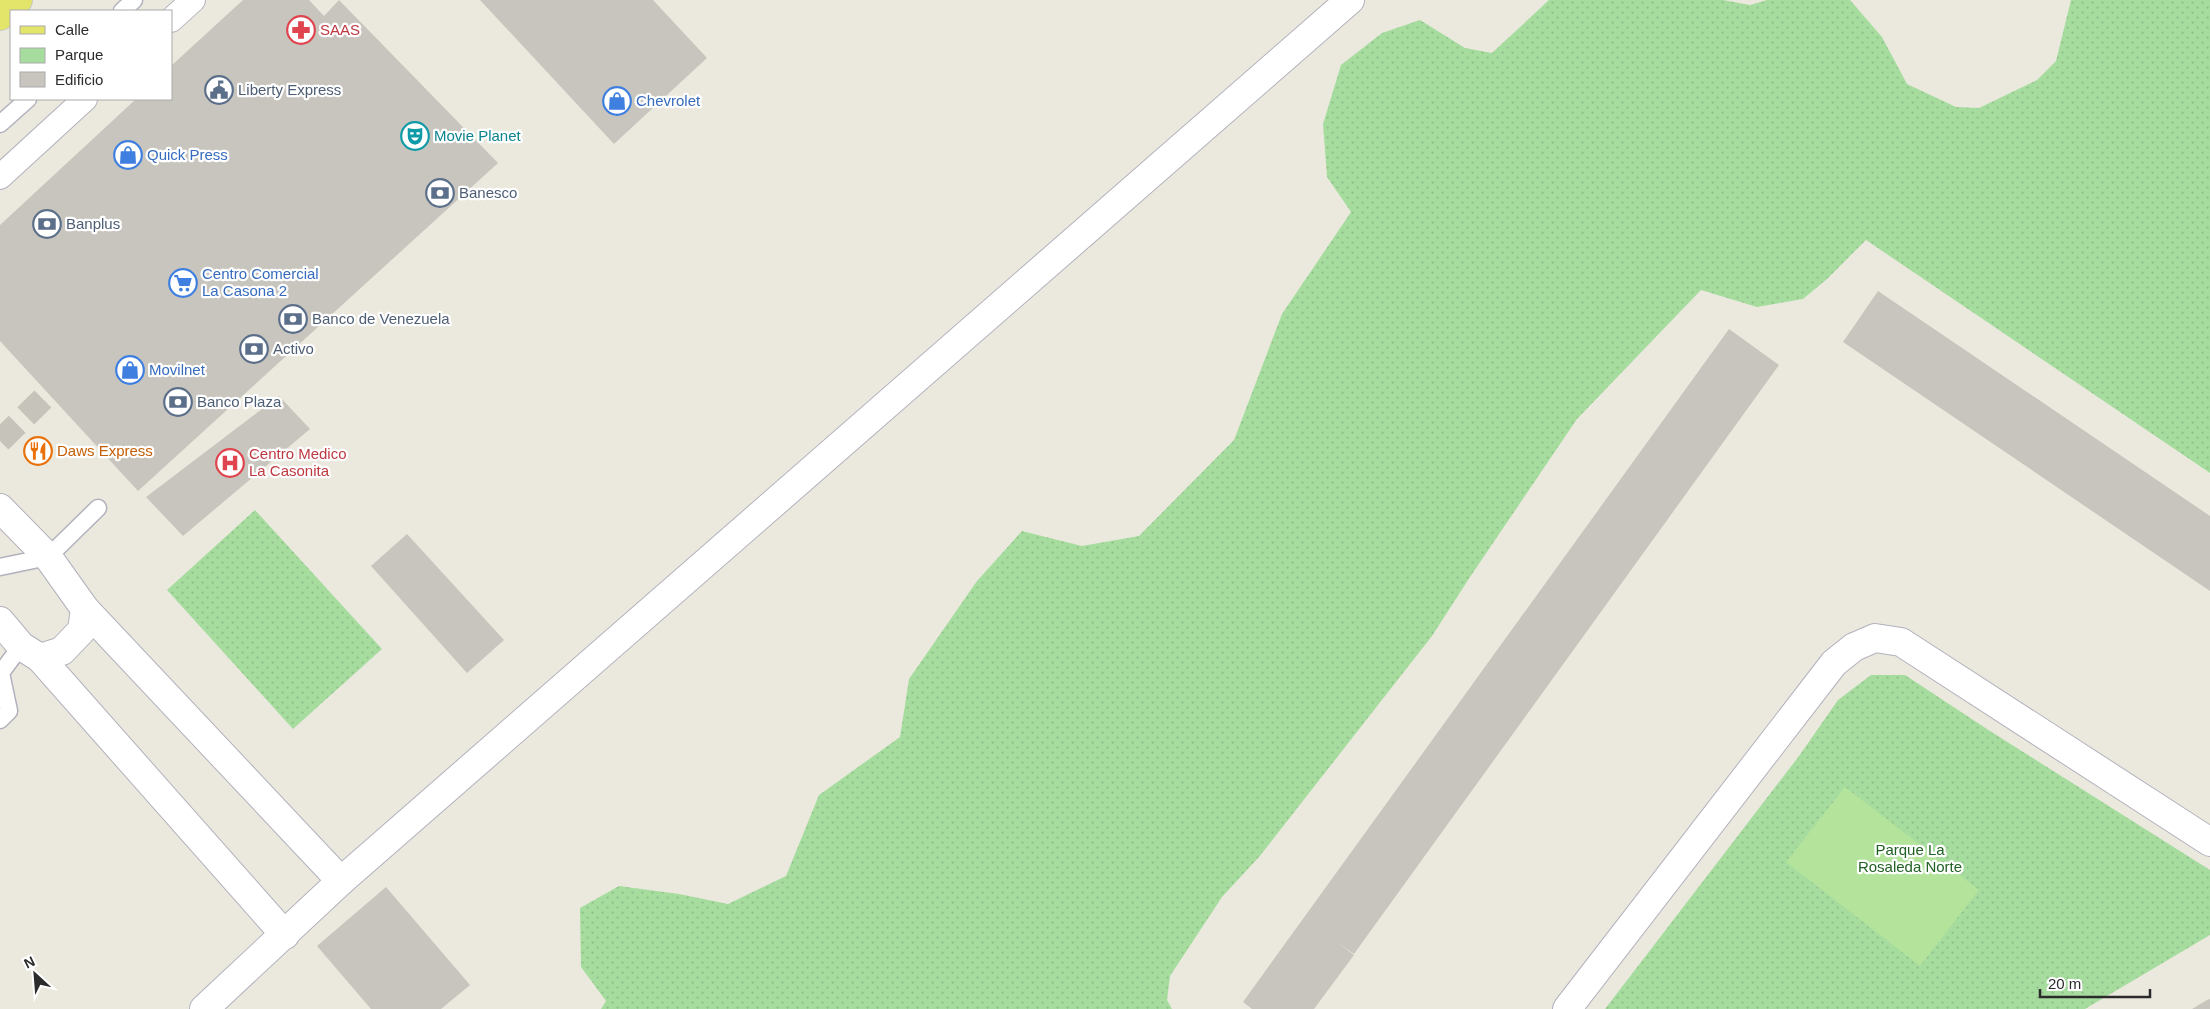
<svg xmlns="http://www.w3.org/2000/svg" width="2210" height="1009" viewBox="0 0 2210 1009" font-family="Helvetica,sans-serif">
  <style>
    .green { fill: url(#green-dots) }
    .pitch { fill: #b4e39c }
    .building { fill: #c7c5bd }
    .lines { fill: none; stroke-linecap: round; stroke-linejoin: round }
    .pedestrian-tunnel { stroke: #c5c3ba; stroke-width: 24; stroke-dasharray: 24 12; stroke-linecap: butt }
    .service-casing { stroke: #b2b1bd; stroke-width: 19 }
    .pedestrian-casing { stroke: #b2b1bd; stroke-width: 26 }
    .minor-casing { stroke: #b2b1bd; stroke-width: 30 }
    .primary-casing { stroke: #c8c8c8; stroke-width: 30 }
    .service { stroke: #fff; stroke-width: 16 }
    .pedestrian { stroke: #fff; stroke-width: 24 }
    .minor { stroke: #fff; stroke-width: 28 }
    .primary { stroke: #e3e46a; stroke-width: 28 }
    .labels { text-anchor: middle; stroke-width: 4.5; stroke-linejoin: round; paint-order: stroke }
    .health-label { font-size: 15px; fill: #be3a42; stroke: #fff; text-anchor: start }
    .service-label { font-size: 15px; fill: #4e5e75; stroke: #fff; text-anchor: start }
    .shop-label { font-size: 15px; fill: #366cbe; stroke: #fff; text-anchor: start }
    .culture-label { font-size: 15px; fill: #0d838f; stroke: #fff; text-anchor: start }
    .food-label { font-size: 15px; fill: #c56008; stroke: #fff; text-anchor: start }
    .park-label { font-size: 15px; fill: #216123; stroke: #fff }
  </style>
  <defs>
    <pattern id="green-dots" width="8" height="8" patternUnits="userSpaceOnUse" patternTransform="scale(1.25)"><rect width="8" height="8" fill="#a6dd9f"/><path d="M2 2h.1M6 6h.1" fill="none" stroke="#8fbe89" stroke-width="1.8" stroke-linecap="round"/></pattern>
  </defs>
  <rect width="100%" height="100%" fill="#ebe9de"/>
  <g class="green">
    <polygon points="1549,0 1723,0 1750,5 1767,0 1850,0 1882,37 1907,84 1956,107 1979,108 2037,80 2056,61 2071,0 2210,0 2210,473 1866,240 1827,279 1803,299 1757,307 1701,290 1577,419 1470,577 1432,636 1259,857 1222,897 1170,976 1167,1000 1172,1009 601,1009 606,1001 581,967 580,908 619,886 679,894 728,904 786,876 819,795 900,737 909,679 977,581 1022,531 1082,546 1139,536 1234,440 1282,314 1351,212 1327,177 1323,124 1341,65 1382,33 1420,20 1465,48 1492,53"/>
    <polygon points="255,510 382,649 293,729 167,590"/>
    <polygon points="1871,675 1905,675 1990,731 2210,870 2210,935 2085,1009 1605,1009 1799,756 1838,700"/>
  </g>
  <polygon class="pitch" points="1845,787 1979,890 1920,966 1786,862"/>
  <g class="building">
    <polygon points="243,0 309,0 324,16 339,0 498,163 138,491 0,341 0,225 136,99 171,99 171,66"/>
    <polygon points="480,0 653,0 707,58 614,144"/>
    <polygon points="1878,291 2210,516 2210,591 1843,342"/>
    <polygon points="1729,329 1779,365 1354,954 1338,943 1354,955 1314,1009 1252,1009 1243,1002"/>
    <polygon points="279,396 310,429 183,536 146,497"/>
    <polygon points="407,534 504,640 467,673 371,566"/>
    <polygon points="386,887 470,985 441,1009 371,1009 317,946"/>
    <polygon points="2210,999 2210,1009 2192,1009 2207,1000"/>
  </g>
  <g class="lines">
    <polyline class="pedestrian-tunnel" points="0,441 49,393"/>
    <defs>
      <g id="service">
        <polyline points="122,11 134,0"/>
        <polyline points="0,124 28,99"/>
        <polyline points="0,567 48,557 98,508"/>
        <polyline points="0,674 21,646"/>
        <polyline points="0,720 9,711 1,673"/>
      </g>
      <g id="pedestrian">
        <polyline points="171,20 193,0"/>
        <polyline points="0,177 85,99"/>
      </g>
      <g id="minor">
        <polyline points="0,508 48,557 85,609 341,881"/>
        <polyline points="0,621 21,646 40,658 285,935"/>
        <polyline points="40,658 62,651 82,630 85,609"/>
        <polyline points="204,1009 341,881 1350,0"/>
        <polyline points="1567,1009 1834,663 1854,647 1875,638 1901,642 2210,842"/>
      </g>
      <polyline id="primary" points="0,16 18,0"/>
    </defs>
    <use href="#service" class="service-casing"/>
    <use href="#pedestrian" class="pedestrian-casing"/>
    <use href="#minor" class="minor-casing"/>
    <use href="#primary" class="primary-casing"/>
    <use href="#service" class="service"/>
    <use href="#pedestrian" class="pedestrian"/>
    <use href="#minor" class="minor"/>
    <use href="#primary" class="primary"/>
  </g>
  <defs>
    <symbol id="pharmacy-ring" viewBox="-11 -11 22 22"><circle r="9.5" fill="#fff" stroke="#e0444e" stroke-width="1.5"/><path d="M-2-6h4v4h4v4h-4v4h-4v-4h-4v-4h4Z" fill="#e0444e"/></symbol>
    <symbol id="civic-ring" viewBox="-11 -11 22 22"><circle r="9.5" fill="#fff" stroke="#5c6f8a" stroke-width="1.5"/><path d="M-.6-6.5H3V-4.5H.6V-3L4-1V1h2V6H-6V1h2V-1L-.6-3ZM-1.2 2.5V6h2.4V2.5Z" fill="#5c6f8a"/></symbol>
    <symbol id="shop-ring" viewBox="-11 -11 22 22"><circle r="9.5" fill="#fff" stroke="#3f7fe0" stroke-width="1.5"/><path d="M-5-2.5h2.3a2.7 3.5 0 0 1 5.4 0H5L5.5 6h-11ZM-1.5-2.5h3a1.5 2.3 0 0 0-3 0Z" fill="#3f7fe0"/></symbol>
    <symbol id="theatre-ring" viewBox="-11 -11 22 22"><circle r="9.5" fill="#fff" stroke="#0f9aa8" stroke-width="1.5"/><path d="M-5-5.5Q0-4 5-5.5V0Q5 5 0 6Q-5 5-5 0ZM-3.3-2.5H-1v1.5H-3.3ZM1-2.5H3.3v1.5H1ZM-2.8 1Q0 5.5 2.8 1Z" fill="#0f9aa8"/></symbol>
    <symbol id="bank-ring" viewBox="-11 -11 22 22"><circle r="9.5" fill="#fff" stroke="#5c6f8a" stroke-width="1.5"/><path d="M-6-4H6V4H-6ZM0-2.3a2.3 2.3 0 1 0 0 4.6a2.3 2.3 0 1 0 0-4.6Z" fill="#5c6f8a"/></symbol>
    <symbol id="supermarket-ring" viewBox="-11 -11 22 22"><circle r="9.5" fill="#fff" stroke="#3f7fe0" stroke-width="1.5"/><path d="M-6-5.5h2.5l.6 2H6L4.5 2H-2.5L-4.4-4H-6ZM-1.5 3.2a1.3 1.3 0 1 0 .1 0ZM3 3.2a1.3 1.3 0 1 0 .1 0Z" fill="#3f7fe0"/></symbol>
    <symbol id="restaurant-ring" viewBox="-11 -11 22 22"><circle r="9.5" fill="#fff" stroke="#e8710a" stroke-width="1.5"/><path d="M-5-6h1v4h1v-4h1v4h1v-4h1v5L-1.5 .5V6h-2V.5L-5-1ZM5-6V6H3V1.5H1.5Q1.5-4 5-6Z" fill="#e8710a"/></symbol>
    <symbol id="hospital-ring" viewBox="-11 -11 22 22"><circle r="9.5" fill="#fff" stroke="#e0444e" stroke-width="1.5"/><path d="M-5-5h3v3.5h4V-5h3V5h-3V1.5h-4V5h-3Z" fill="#e0444e"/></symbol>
  </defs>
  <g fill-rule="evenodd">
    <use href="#pharmacy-ring" x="285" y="14" width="32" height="32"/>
    <use href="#civic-ring" x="203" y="74" width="32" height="32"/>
    <use href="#shop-ring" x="601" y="85" width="32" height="32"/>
    <use href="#theatre-ring" x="399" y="120" width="32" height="32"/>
    <use href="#shop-ring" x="112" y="139" width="32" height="32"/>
    <use href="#bank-ring" x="424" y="177" width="32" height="32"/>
    <use href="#bank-ring" x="31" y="208" width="32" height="32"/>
    <use href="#supermarket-ring" x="167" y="267" width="32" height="32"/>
    <use href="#bank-ring" x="277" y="303" width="32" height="32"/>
    <use href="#bank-ring" x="238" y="333" width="32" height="32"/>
    <use href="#shop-ring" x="114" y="354" width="32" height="32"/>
    <use href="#bank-ring" x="162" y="386" width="32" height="32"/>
    <use href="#restaurant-ring" x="22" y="435" width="32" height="32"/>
    <use href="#hospital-ring" x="214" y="447" width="32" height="32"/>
  </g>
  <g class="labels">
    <g class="health-label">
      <text x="320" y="35">SAAS</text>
      <text x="249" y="459">Centro Medico<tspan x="249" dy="17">La Casonita</tspan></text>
    </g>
    <g class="service-label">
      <text x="238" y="95">Liberty Express</text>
      <text x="459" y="198">Banesco</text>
      <text x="66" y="229">Banplus</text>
      <text x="312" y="324">Banco de Venezuela</text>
      <text x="273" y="354">Activo</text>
      <text x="197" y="407">Banco Plaza</text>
    </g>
    <g class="shop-label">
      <text x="636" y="106">Chevrolet</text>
      <text x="147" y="160">Quick Press</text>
      <text x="202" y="279">Centro Comercial<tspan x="202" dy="17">La Casona 2</tspan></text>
      <text x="149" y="375">Movilnet</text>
    </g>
    <g class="culture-label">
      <text x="434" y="141">Movie Planet</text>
    </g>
    <g class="food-label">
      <text x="57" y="456">Daws Express</text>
    </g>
    <g class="park-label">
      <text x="1910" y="855">Parque La<tspan x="1910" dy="17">Rosaleda Norte</tspan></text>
    </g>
  </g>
  <rect x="10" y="10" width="162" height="90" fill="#ffffff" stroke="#aaaaaa"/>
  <rect x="20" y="26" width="25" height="8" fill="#e3e46a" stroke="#aaaaaa"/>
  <text x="55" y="35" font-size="15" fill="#2b2b2b">Calle</text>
  <rect x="20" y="48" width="25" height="15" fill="#a6dd9f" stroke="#aaaaaa"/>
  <text x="55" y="60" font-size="15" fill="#2b2b2b">Parque</text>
  <rect x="20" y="72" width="25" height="15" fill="#c7c5bd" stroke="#aaaaaa"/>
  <text x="55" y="85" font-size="15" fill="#2b2b2b">Edificio</text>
  <g transform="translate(35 974) rotate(334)" stroke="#ffffff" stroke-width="4" paint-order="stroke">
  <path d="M0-4L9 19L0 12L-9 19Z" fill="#2b2b2b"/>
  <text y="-8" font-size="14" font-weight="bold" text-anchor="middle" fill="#2b2b2b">N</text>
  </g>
  <path d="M2040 989v8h110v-8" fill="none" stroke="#2b2b2b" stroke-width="2.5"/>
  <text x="2048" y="989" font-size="15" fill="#2b2b2b" stroke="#ffffff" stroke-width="4" paint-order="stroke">20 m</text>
</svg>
